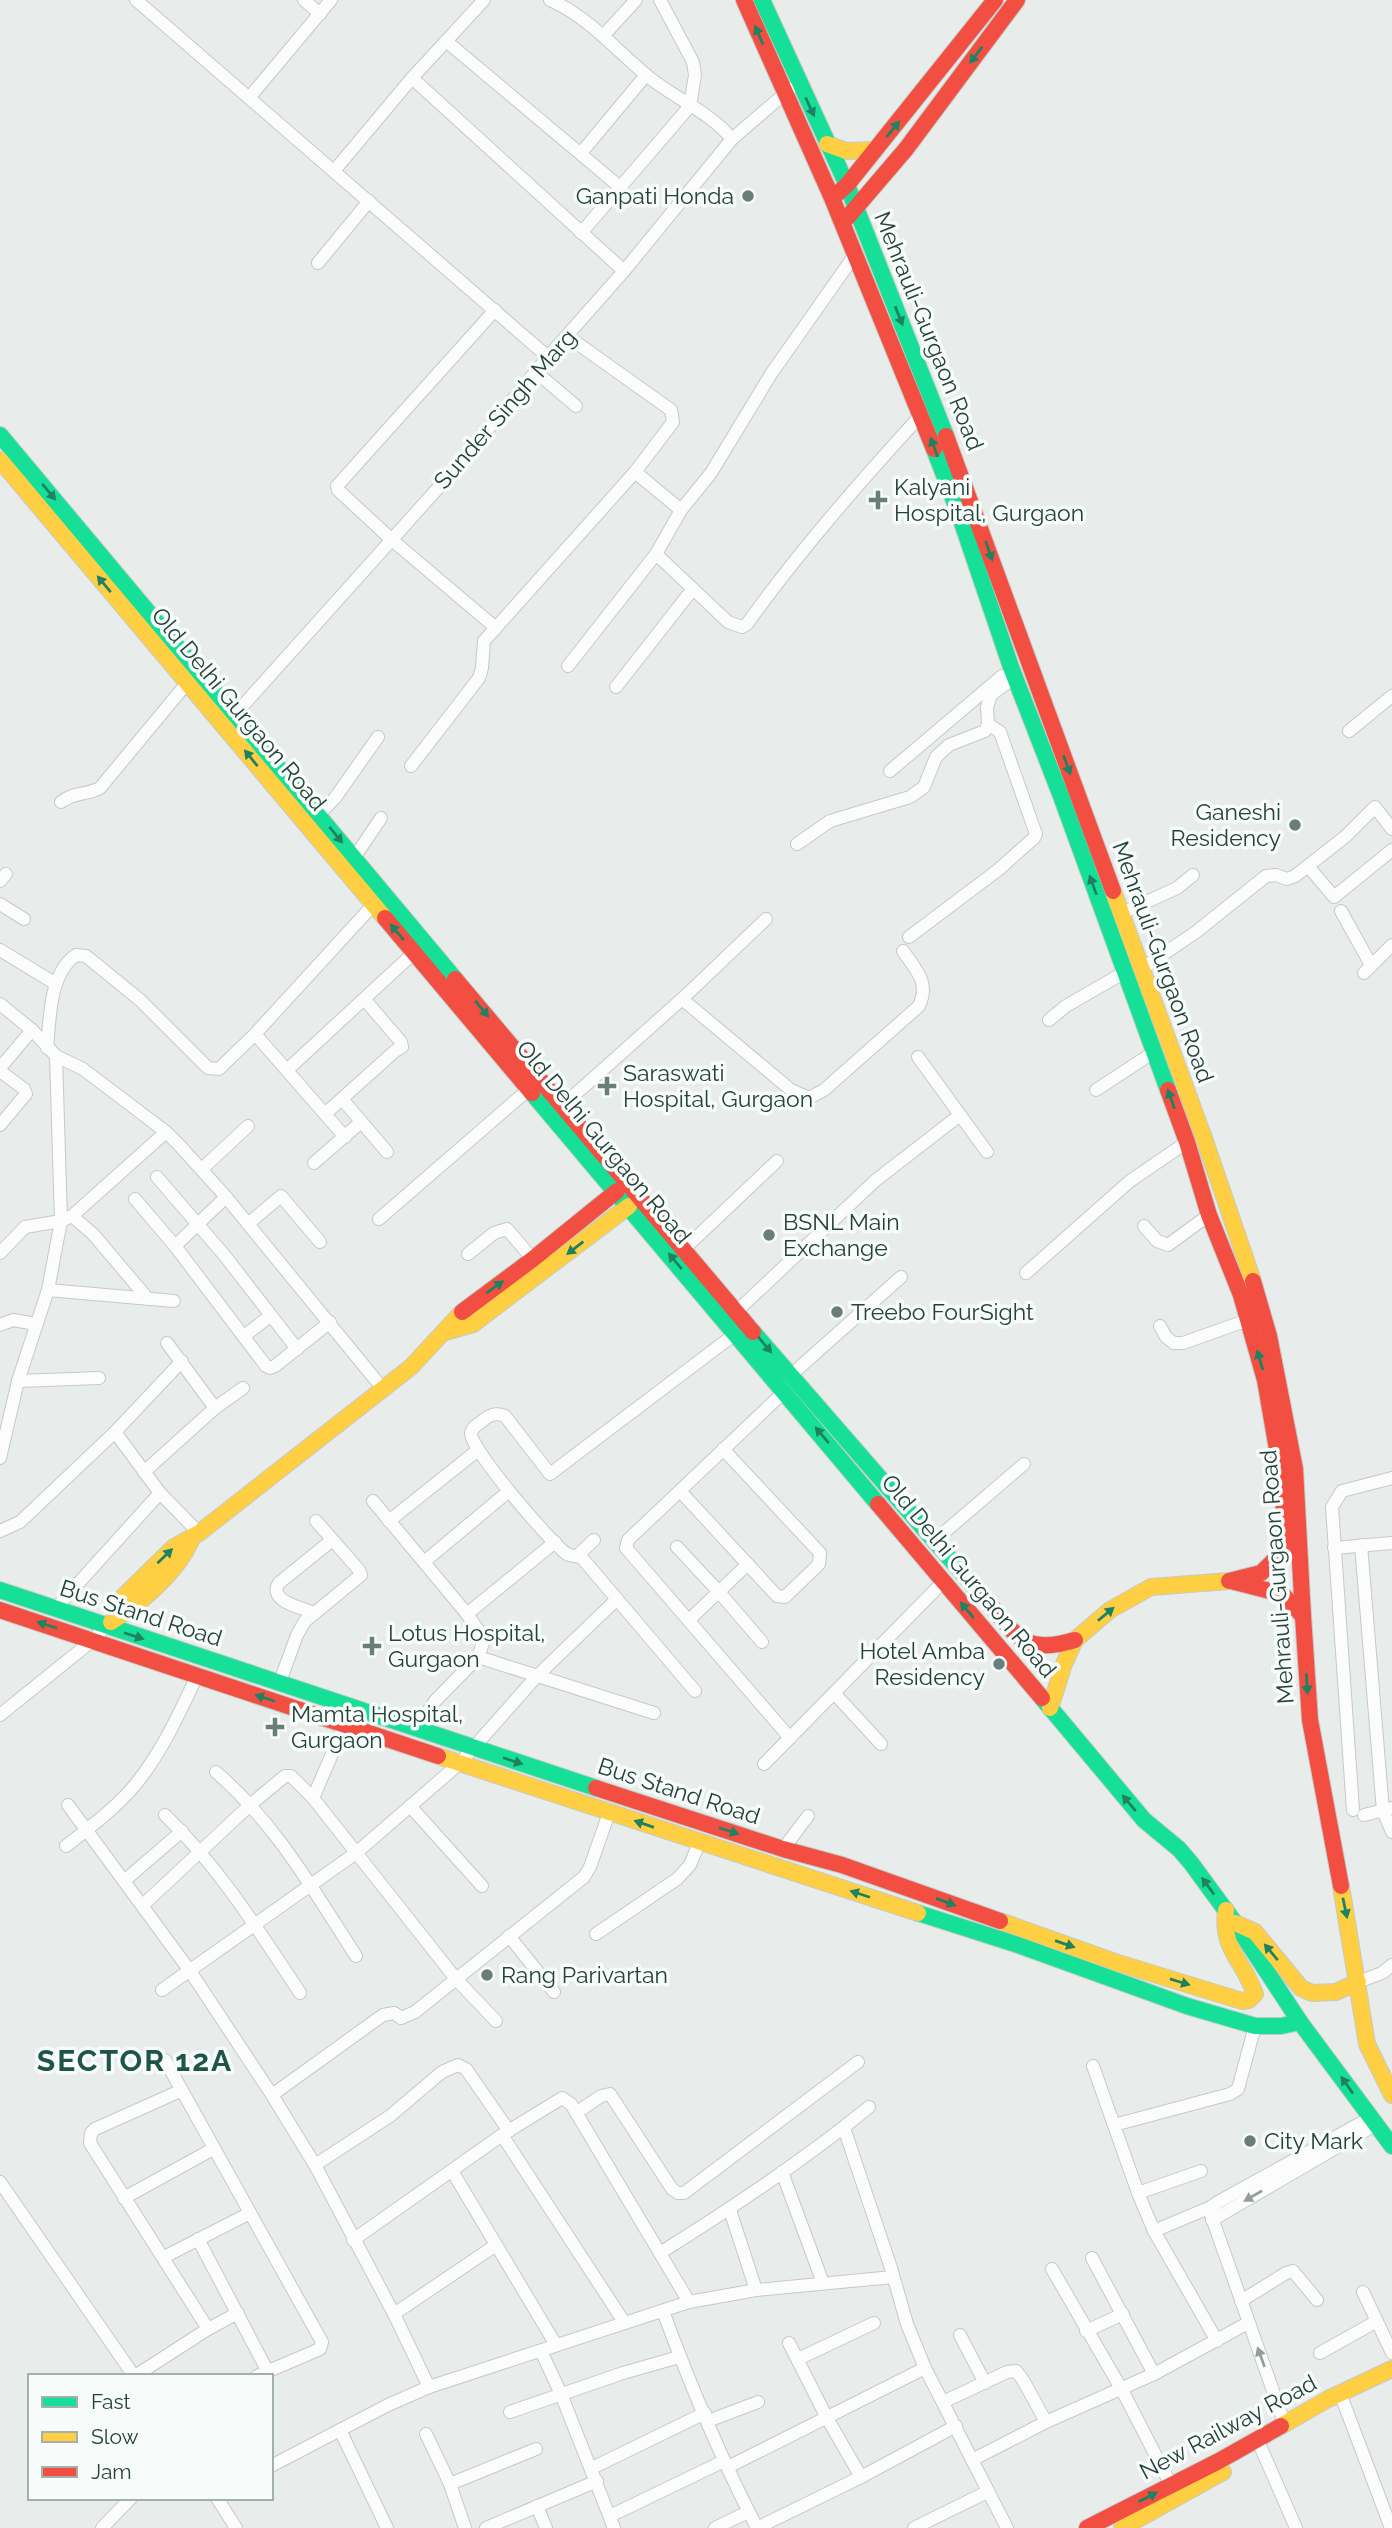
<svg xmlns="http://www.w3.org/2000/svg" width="1392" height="2528" viewBox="0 0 1392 2528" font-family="Raleway,sans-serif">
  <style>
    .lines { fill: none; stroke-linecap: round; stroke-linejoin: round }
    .street-casing { stroke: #c5cac8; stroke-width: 14 }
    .fast-casing { stroke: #c3cbc8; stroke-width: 18 }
    .slow-casing { stroke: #c3cbc8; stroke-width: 18 }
    .jam-casing { stroke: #c3cbc8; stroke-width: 18 }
    .street { stroke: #fcfcfc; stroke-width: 12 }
    .fast { stroke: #16e098; stroke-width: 16 }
    .slow { stroke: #ffcf43; stroke-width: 16 }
    .jam { stroke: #f24e42; stroke-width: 16 }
    .oneway { fill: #1e8160 }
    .oneway2 { fill: #909f9b }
    .poi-dot { fill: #697e78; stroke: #f7fbf9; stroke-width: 2.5 }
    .labels { text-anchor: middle; stroke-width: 7; stroke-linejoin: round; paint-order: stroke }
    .poi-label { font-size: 23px; fill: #24423a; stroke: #f7fbf9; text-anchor: start }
    .street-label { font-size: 23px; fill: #24423a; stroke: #f7fbf9 }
    .district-label { font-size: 30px; font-weight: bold; letter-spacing: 2px; fill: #1f5548; stroke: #f7fbf9 }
  </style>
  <rect width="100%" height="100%" fill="#e8edeb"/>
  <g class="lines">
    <defs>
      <g id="street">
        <polyline points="136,0 548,357"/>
        <polyline points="304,0 320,14"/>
        <path d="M550,0c37,16 64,48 95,74 28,24 64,37 87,65"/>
        <polyline points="603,36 636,0"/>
        <polyline points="446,41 620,187"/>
        <polyline points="412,78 624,271"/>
        <polyline points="249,98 331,0"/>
        <polyline points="581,153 646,75"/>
        <polyline points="334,171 412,78 484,0"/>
        <polyline points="581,233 690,106 695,75 693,62 660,0"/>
        <polyline points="318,263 369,201"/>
        <polyline points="495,310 337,486 338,490 392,540 496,628"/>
        <polyline points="536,372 576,406"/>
        <polyline points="635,472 681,510"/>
        <path d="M656,554l72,68 14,5 5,-3c53,-74 113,-142 174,-209"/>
        <polyline points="568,666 656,554 681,510 711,473 771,374 854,256"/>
        <polyline points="616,687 692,590"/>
        <polyline points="231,719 447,478 548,357 624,271 732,139 790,89"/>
        <polyline points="1349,731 1392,696"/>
        <polyline points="411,766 479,678 482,668 484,641 635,472 673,422 671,410 567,336"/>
        <polyline points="890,771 1002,676"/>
        <path d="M61,802c12,-10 26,-7 39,-14l87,-105"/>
        <polyline points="319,814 335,798 378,737"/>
        <polyline points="797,844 830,821 910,797 924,787 936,757 949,745 985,731 988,724 987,707 991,695 1015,677"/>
        <polyline points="354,858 381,818"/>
        <polyline points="1308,866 1334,897 1392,850"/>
        <polyline points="0,881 6,874"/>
        <polyline points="0,904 24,919"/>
        <polyline points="1341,911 1371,965"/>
        <polyline points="1120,914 1177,888 1193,875"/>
        <polyline points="909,937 998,870 1034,838 1036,834 1000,732 988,724"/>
        <polyline points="0,950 56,984"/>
        <polyline points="1140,970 1196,932 1266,876 1276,875 1287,879 1295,876 1346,836 1375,807 1392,829"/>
        <polyline points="1364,973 1392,945"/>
        <path d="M682,999l109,91 18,8 15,-8 95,-84c11,-24 -3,-36 -16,-55"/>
        <polyline points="0,1004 32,1030 56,1056 83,1069 166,1132 181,1147 226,1197 383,1389"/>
        <polyline points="1049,1020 1066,1006 1125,972"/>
        <polyline points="255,1034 345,1137"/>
        <path d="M47,1048c3,-30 2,-74 29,-93l10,1 54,44 68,68 11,1 36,-35 119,-130"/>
        <polyline points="918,1057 987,1152"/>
        <polyline points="0,1068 32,1030"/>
        <polyline points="287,1070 418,949"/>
        <polyline points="0,1071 24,1089 26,1094 0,1125"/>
        <polyline points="1096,1090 1154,1052"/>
        <polyline points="342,1099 387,1152"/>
        <polyline points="562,1106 682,999 766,919"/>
        <polyline points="326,1113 395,1051 402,1047 401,1042 365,1000"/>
        <polyline points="314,1163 361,1122"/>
        <polyline points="202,1169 248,1126"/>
        <polyline points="157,1177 225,1256 297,1349"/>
        <polyline points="135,1199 175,1246 266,1366 270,1368 275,1366 330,1322"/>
        <polyline points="72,1216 93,1234 148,1299"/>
        <polyline points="379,1219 529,1089"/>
        <polyline points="248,1224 281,1196 320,1242"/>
        <polyline points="1144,1226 1157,1241 1168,1245 1209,1215"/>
        <polyline points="175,1246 226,1197"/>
        <polyline points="683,1250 777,1161"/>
        <polyline points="0,1253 25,1227 61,1221 72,1216 166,1132"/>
        <polyline points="468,1254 494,1233 507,1229 537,1264"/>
        <polyline points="1026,1273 1130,1181 1187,1142"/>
        <polyline points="48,1290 174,1301"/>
        <polyline points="737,1311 876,1180 960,1115"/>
        <polyline points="0,1325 13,1320 36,1324"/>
        <polyline points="1160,1326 1166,1337 1174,1343 1183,1343 1248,1320"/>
        <polyline points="244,1336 270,1316"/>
        <polyline points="167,1343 215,1408"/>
        <polyline points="791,1375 901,1277"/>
        <polyline points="18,1381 99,1378"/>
        <polyline points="785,1391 628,1540 626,1548 790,1738"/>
        <polyline points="115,1432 160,1493 199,1533"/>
        <polyline points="0,1458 18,1381 48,1290 61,1221 56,1056"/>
        <polyline points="144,1472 215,1408 243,1388"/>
        <polyline points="680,1491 777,1596 785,1597 819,1564 820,1553 723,1449"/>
        <polyline points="373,1501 467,1614 482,1636 483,1643 478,1657 435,1701 416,1729"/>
        <polyline points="389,1521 478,1450"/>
        <polyline points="0,1531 20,1522 115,1432 182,1361"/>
        <polyline points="933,1542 1024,1464"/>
        <polyline points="1361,1545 1383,1811 1392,1832"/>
        <polyline points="677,1547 719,1592 762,1642"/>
        <polyline points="1334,1548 1392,1543"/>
        <polyline points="578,1555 594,1540"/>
        <polyline points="424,1562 509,1491"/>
        <polyline points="55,1609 160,1493"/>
        <path d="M315,1613c-13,-5 -48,-12 -36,-30l52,-42"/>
        <polyline points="467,1614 555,1542"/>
        <polyline points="690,1619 748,1564"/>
        <polyline points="478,1657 654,1713"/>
        <polyline points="279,1684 297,1635 305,1621 361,1575 359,1570 316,1521"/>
        <path d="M695,1691l-113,-133c-6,-3 -10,-1 -15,-4 -17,-12 -94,-102 -96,-120 0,-6 6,-9 10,-12 8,-7 14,-10 24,-6l45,58 189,-143"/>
        <polyline points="834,1693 881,1744"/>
        <polyline points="0,1715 93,1640 106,1626"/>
        <polyline points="764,1764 943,1582"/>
        <path d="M216,1772c61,53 97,118 140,184"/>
        <polyline points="313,1798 345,1724"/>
        <polyline points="68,1805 190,1971 272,2095 315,2165 394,2314 429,2387"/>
        <polyline points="410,1806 482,1886"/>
        <polyline points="1353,1810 1332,1507 1342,1491 1392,1478"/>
        <path d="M165,1815c54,52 94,116 135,178"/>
        <polyline points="1364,1815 1392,1808"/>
        <path d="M66,1846c24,-19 50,-38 69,-61 27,-33 44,-71 62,-109"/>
        <polyline points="783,1849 808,1816"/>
        <polyline points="124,1881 182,1831"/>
        <polyline points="143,1905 250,1805 285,1776 291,1776 313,1798 456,1979 496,2021"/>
        <polyline points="596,1934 677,1879 690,1865 699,1843"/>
        <polyline points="509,1936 554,1992"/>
        <polyline points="1358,1982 1382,1973 1392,1965"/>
        <polyline points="162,1990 356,1853 460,1763 536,1677 617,1599"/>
        <polyline points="165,2060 322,2342 320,2349 257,2376"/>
        <polyline points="1093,2066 1138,2193 1154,2231 1217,2341"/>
        <polyline points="180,2091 95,2129 91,2133 90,2143 208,2329"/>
        <polyline points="272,2095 383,2015 394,2013 401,2018 415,2012 584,1877 590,1867 609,1813"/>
        <polyline points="576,2113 601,2096 610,2094 672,2189 678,2193 684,2193 858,2062"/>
        <polyline points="1114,2125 1230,2094 1238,2089 1255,2026"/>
        <polyline points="844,2128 891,2268 907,2324 925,2368 1007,2528"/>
        <polyline points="502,2135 624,2322"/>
        <polyline points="315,2165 390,2116 442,2072 458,2065 466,2069 509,2131"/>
        <polyline points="452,2171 556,2345"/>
        <polyline points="782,2172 823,2283"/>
        <polyline points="0,2182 134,2376"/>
        <polyline points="1138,2193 1201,2171"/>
        <polyline points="124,2198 213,2149"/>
        <polyline points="730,2210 756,2290"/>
        <polyline points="1212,2220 1375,2125"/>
        <polyline points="1154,2231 1211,2207"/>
        <polyline points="198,2239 267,2370"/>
        <polyline points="353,2240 502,2135 562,2098 571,2104 689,2302"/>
        <path d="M660,2253c72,-45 143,-92 209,-146"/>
        <polyline points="164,2257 250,2213"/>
        <polyline points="1092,2258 1154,2374"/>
        <polyline points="1052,2269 1122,2390 1171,2485"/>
        <polyline points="1363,2292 1392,2353"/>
        <polyline points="1241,2301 1286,2273 1293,2271 1317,2300"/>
        <path d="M663,2311c27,74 58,147 94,217"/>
        <polyline points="394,2314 496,2245"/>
        <polyline points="1086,2331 1123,2314"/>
        <polyline points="960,2335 985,2383"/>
        <polyline points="789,2343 827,2418 861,2477"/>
        <polyline points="541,2351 561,2394 614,2528"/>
        <polyline points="1320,2353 1377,2321"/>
        <polyline points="798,2359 874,2323"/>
        <polyline points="135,2376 208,2329 238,2313"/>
        <polyline points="1343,2401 1391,2528"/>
        <polyline points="943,2402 1007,2372 1016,2371 1023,2380 1046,2422"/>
        <polyline points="510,2412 623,2373 679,2357"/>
        <polyline points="708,2421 758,2402"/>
        <polyline points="1284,2422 1210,2212 1211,2207 1218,2202 1370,2118"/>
        <polyline points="340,2430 387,2528"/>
        <polyline points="426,2434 450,2484 465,2528"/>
        <polyline points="1261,2448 1296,2528"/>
        <polyline points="972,2460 1046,2422 1154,2374 1248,2323"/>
        <polyline points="271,2466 388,2405 429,2387 689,2302 756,2290 893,2277"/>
        <polyline points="728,2467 925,2368"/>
        <polyline points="592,2468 705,2413"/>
        <polyline points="450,2484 536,2449"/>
        <polyline points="217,2498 236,2528"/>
        <polyline points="537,2506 546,2528"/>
        <polyline points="610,2516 724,2461"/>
        <polyline points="102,2528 131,2498"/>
        <polyline points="486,2528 597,2481"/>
        <polyline points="715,2528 748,2512"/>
        <polyline points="757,2528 861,2477 956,2426"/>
        <polyline points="914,2528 987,2492"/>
      </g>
      <g id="fast">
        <polyline points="762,0 847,185 946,436"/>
        <polyline points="0,435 455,979"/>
        <polyline points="934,449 958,511 1012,670 1061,796 1168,1090"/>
        <polyline points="532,1093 878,1504"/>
        <polyline points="753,1332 985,1599"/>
        <polyline points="0,1590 596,1788"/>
        <polyline points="1042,1698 1144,1820 1179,1849 1191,1863 1235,1923 1300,2022 1392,2146"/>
        <polyline points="918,1913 1018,1945 1187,2006 1255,2026 1281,2026 1300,2022"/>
      </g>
      <g id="slow">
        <polyline points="827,144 846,151 875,150"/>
        <polyline points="0,460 385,918"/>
        <polyline points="1113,891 1204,1138 1253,1281"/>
        <polyline points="445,1332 473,1324 629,1206"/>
        <polyline points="116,1618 122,1598 174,1547 199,1533 411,1367 462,1312"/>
        <path d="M111,1622c30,-19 68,-51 81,-84"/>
        <polyline points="1050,1708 1064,1664 1075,1640 1110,1610 1151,1587 1229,1581"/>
        <polyline points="438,1756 918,1913"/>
        <polyline points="1341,1886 1367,2044 1392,2095"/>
        <path d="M1000,1921l115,41 127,39 7,-1 6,-6c-12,-35 -34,-44 -29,-84"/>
        <polyline points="1235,1923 1255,1932 1301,1988 1312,1993 1336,1992 1358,1982"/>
        <polyline points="1281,2426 1328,2399 1392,2369"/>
        <polyline points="1122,2528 1223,2472"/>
      </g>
      <g id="jam">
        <polyline points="744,0 832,198 934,449"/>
        <polyline points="837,194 847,185 995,0"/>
        <polyline points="847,218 906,149 1017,0"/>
        <polyline points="946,436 1113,891"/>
        <polyline points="385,918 532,1093"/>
        <polyline points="455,979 753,1332"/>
        <polyline points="1168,1090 1187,1142 1209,1215 1241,1295 1265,1380 1282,1478 1286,1549 1261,1573 1229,1581"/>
        <polyline points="1253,1281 1269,1336 1295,1469 1303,1616"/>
        <polyline points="462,1312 533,1259 617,1191"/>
        <polyline points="878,1504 1042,1698"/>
        <polyline points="1231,1581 1282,1594 1303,1616"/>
        <path d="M985,1599c32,36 37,57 90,41"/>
        <polyline points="0,1610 438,1756"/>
        <polyline points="1303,1616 1310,1720 1341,1886"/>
        <polyline points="596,1788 783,1849 842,1865 1000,1921"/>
        <polyline points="1087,2528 1217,2462 1281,2426"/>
      </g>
    </defs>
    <use href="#street" class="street-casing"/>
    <use href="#fast" class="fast-casing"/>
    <use href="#slow" class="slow-casing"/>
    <use href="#jam" class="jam-casing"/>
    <use href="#street" class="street"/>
    <use href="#fast" class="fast"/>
    <use href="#slow" class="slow"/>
    <use href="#jam" class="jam"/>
  </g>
  <defs><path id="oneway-solid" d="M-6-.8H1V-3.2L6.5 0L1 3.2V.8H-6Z" transform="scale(1.75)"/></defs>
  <g class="oneway">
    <use href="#oneway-solid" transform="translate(759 35) rotate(-113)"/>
    <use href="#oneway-solid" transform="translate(976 55) rotate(127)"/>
    <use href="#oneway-solid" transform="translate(810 107) rotate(65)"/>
    <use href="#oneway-solid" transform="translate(893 129) rotate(-51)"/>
    <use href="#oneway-solid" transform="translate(899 316) rotate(68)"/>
    <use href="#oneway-solid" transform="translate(934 447) rotate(-111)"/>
    <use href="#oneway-solid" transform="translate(49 492) rotate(50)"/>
    <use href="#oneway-solid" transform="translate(989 551) rotate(71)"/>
    <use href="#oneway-solid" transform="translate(104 584) rotate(-130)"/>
    <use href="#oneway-solid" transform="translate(251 758) rotate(-129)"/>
    <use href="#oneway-solid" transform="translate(1067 765) rotate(70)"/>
    <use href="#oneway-solid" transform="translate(336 835) rotate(51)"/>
    <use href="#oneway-solid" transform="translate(1093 885) rotate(-110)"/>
    <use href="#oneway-solid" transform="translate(397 932) rotate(-130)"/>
    <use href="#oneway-solid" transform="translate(482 1009) rotate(50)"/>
    <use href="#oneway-solid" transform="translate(1171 1099) rotate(-110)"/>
    <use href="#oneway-solid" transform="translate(575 1248) rotate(142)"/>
    <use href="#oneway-solid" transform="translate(675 1261) rotate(-130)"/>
    <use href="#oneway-solid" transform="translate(495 1287) rotate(-36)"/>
    <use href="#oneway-solid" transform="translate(765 1345) rotate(50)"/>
    <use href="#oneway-solid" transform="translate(1260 1360) rotate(-106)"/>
    <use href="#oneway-solid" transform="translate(822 1435) rotate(-130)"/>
    <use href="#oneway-solid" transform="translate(165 1556) rotate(-44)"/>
    <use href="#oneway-solid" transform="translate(967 1610) rotate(-130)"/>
    <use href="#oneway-solid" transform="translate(1106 1614) rotate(-40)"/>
    <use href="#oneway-solid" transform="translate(47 1625) rotate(-162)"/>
    <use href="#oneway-solid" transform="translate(134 1636) rotate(18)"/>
    <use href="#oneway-solid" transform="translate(1307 1684) rotate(86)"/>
    <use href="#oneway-solid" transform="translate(265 1698) rotate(-162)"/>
    <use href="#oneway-solid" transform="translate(513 1761) rotate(18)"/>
    <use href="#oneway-solid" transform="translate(1129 1803) rotate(-130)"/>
    <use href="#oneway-solid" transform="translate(644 1824) rotate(-161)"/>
    <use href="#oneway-solid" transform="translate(729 1831) rotate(18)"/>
    <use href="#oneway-solid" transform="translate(1208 1886) rotate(-126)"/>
    <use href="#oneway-solid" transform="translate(860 1894) rotate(-162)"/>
    <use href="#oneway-solid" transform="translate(946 1902) rotate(20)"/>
    <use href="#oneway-solid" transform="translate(1345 1908) rotate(78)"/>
    <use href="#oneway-solid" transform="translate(1065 1944) rotate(19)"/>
    <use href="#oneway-solid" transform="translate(1271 1952) rotate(-130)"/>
    <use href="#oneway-solid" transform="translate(1180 1982) rotate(17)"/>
    <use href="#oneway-solid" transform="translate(1347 2085) rotate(-125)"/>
    <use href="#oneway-solid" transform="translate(1148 2497) rotate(-27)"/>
  </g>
  <g class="oneway2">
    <use href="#oneway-solid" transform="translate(1253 2196) rotate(150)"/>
    <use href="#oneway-solid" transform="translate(1261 2357) rotate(-110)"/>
  </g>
  <g class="poi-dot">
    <circle cx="748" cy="196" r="7"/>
    <path d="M874.5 489.5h7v7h7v7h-7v7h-7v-7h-7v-7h7z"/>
    <circle cx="1295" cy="825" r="7"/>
    <path d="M603.5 1075.5h7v7h7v7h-7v7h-7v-7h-7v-7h7z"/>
    <circle cx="769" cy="1235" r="7"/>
    <circle cx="837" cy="1312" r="7"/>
    <path d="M368.5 1635.5h7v7h7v7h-7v7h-7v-7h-7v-7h7z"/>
    <circle cx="999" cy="1664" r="7"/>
    <path d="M271.5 1716.5h7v7h7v7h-7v7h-7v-7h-7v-7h7z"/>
    <circle cx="487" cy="1975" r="7"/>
    <circle cx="1250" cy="2141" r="7"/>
  </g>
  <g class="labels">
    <g class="poi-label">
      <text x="734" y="204" text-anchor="end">Ganpati Honda</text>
      <text x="894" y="495">Kalyani<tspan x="894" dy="26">Hospital, Gurgaon</tspan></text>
      <text x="1281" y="820" text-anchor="end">Ganeshi<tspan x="1281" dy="26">Residency</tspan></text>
      <text x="623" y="1081">Saraswati<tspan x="623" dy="26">Hospital, Gurgaon</tspan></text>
      <text x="783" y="1230">BSNL Main<tspan x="783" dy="26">Exchange</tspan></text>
      <text x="851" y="1320">Treebo FourSight</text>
      <text x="388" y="1641">Lotus Hospital,<tspan x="388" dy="26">Gurgaon</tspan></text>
      <text x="985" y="1659" text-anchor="end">Hotel Amba<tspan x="985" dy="26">Residency</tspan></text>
      <text x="291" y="1722">Mamta Hospital,<tspan x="291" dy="26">Gurgaon</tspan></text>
      <text x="501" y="1983">Rang Parivartan</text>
      <text x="1264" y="2149">City Mark</text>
    </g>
    <g class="street-label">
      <text transform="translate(929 331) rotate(68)" y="8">Mehrauli-Gurgaon Road</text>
      <text transform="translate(505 409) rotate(-49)" y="8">Sunder Singh Marg</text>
      <text transform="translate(239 709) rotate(50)" y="8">Old Delhi Gurgaon Road</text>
      <text transform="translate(1163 962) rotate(70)" y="8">Mehrauli-Gurgaon Road</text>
      <text transform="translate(604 1142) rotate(50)" y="8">Old Delhi Gurgaon Road</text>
      <text transform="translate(969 1576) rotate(50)" y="8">Old Delhi Gurgaon Road</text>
      <text transform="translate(1277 1577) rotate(-94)" y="8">Mehrauli-Gurgaon Road</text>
      <text transform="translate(141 1613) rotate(18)" y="8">Bus Stand Road</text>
      <text transform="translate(679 1791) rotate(18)" y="8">Bus Stand Road</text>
      <text transform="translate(1228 2427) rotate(-28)" y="8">New Railway Road</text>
    </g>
    <g class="district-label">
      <text x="135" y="2071">SECTOR 12A</text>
    </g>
  </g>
  <rect x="28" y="2374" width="245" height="126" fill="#f7fbf9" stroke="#a3b1ad" stroke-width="2"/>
  <rect x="42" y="2397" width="35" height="10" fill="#16e098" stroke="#a3b1ad" stroke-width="2"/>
  <text x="91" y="2409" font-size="21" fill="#24423a">Fast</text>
  <rect x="42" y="2432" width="35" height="10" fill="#ffcf43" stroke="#a3b1ad" stroke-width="2"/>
  <text x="91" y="2444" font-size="21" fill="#24423a">Slow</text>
  <rect x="42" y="2467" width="35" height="10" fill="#f24e42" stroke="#a3b1ad" stroke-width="2"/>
  <text x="91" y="2479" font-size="21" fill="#24423a">Jam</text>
</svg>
